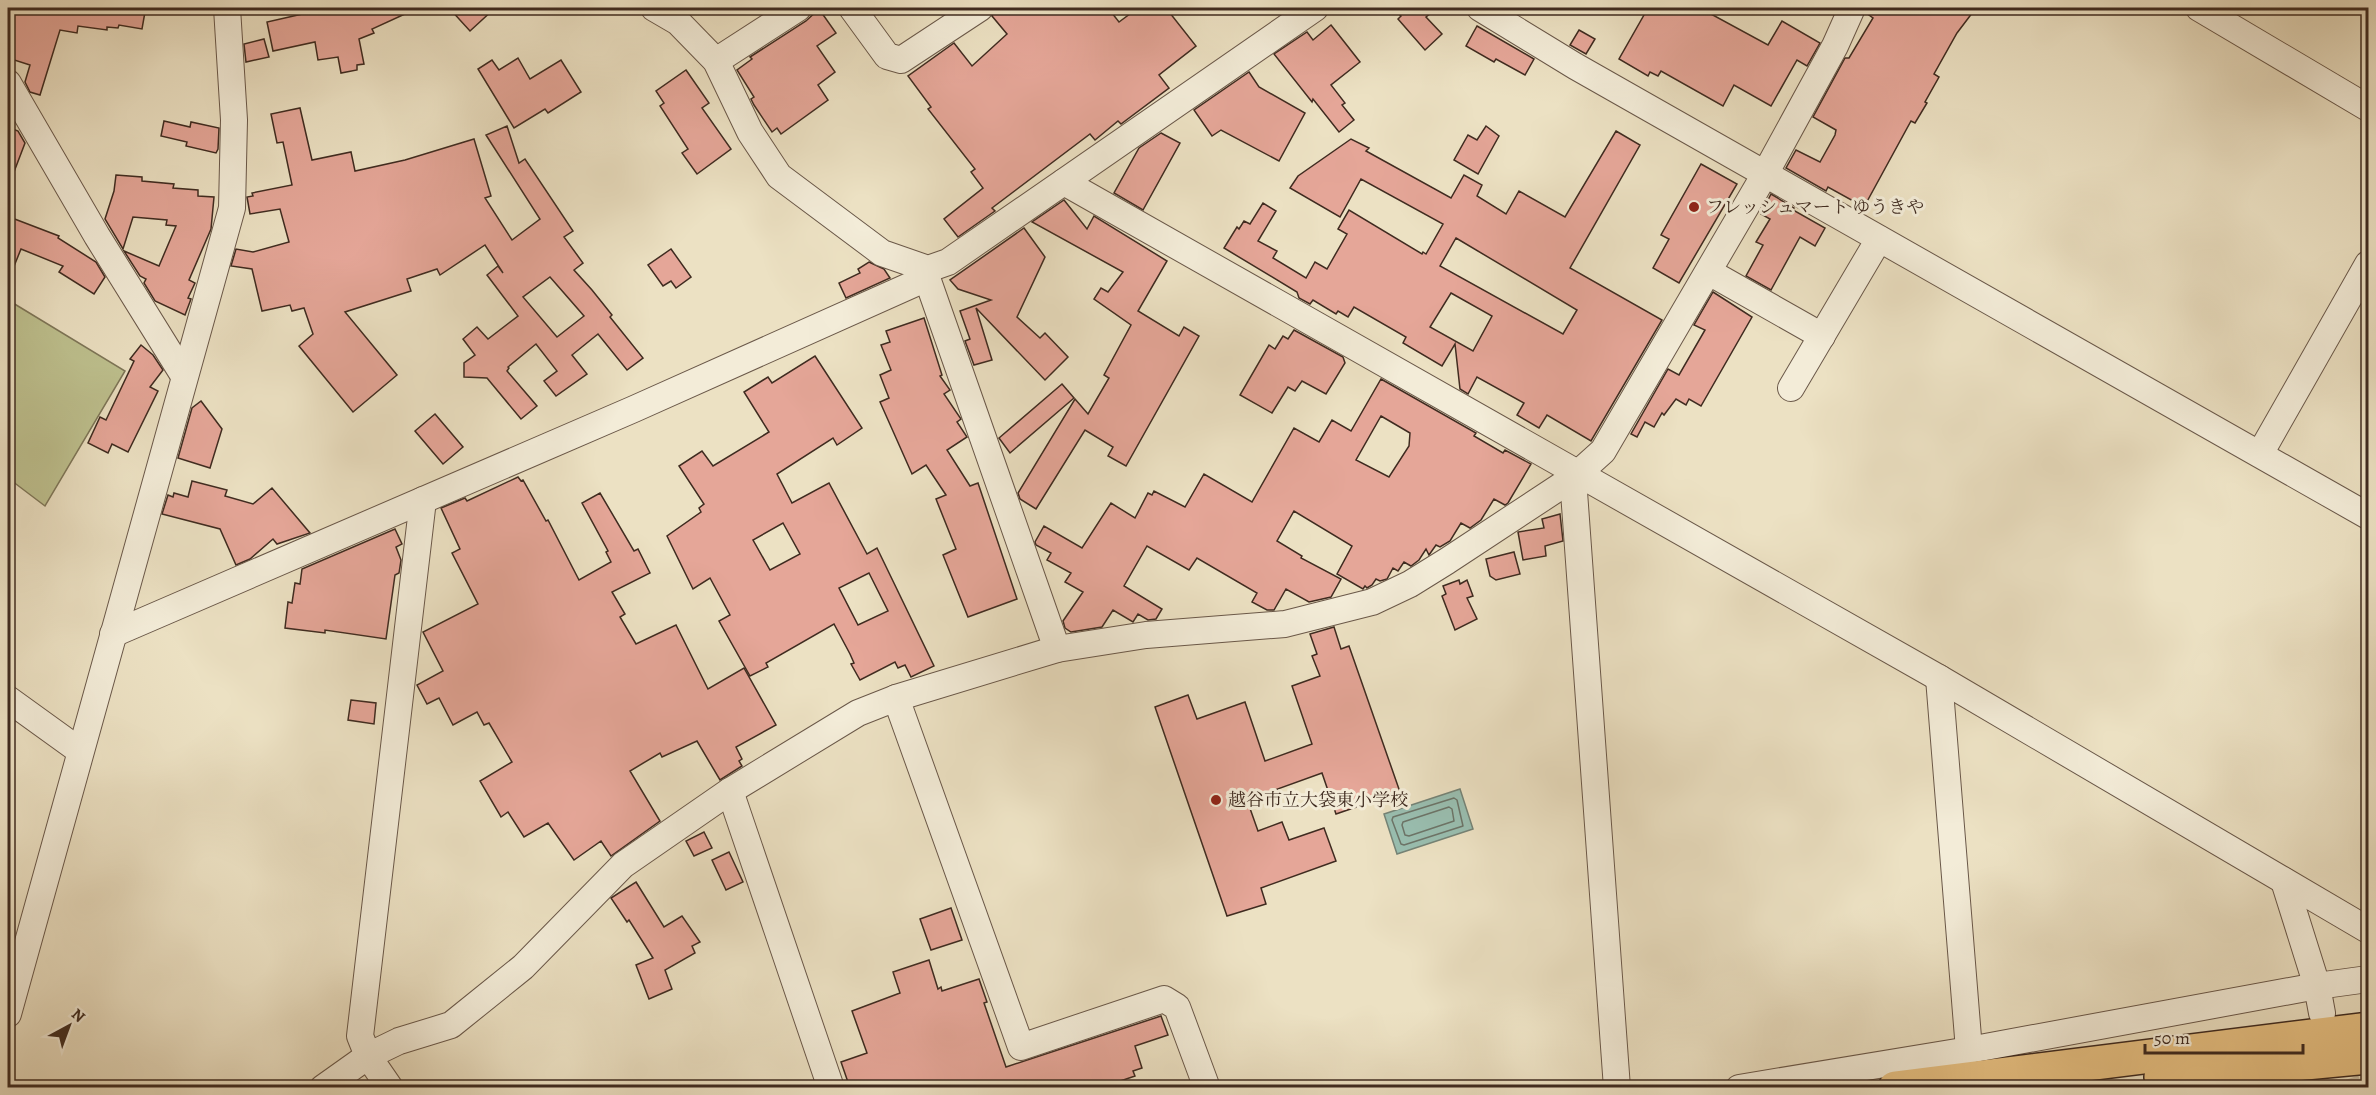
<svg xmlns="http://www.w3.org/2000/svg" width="2376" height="1095" viewBox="0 0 2376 1095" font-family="Alegreya,'Noto Serif JP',serif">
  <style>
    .green { fill: #bec18f; stroke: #7e7658; stroke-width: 1.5 }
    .water { fill: #99beb0; stroke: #758376; stroke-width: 1.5 }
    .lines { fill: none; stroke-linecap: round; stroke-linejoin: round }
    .shore { stroke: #6c7468; stroke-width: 1.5 }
    .building { fill: #e5a698; stroke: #3f2b20; stroke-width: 1.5; fill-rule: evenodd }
    .minor-tunnel { stroke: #c9bda2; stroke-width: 26; stroke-dasharray: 26 13; stroke-linecap: butt }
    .minor-casing { stroke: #6a5849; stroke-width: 28 }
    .trunk-casing { stroke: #3f2b20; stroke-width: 36 }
    .minor { stroke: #f3ecd8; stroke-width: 26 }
    .trunk { stroke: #e6c082; stroke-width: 33 }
    .poi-dot { fill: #8f2418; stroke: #f3ecd8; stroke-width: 2 }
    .labels { text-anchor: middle; stroke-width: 6; stroke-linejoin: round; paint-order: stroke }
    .poi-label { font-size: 18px; fill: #3f2b20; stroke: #f3ecd8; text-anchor: start }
  </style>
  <rect width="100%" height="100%" fill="#ece1c3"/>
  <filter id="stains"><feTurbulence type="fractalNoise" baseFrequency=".00333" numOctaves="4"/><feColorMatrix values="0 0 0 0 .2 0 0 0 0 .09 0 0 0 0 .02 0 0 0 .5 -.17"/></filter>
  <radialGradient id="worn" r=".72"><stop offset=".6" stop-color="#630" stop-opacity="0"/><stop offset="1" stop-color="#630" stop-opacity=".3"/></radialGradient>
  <polygon class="green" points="8,300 125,371 45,506 8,478"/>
  <polygon class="water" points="1460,789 1473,829 1397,854 1384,814"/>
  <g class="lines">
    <g class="shore">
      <polygon points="1454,798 1457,800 1463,826 1404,845 1401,844 1392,820 1393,817"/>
      <polygon points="1449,807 1452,809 1454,821 1409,836 1405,835 1402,825 1403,822"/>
    </g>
  </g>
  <g class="building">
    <polygon points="8,8 123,8 145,12 142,29 119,25 118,28 107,27 107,30 78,26 77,33 60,30 40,95 30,92 25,82 30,65 8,58"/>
    <polygon points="342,8 418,8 372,29 374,33 359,39 364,64 357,65 357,70 341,73 338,57 318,60 315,42 273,51 267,22 320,10 321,14"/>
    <polygon points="449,8 495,8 470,31"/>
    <polygon points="995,8 1108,8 1119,22 1138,8 1166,8 1196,46 1159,75 1169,88 1121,124 1118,121 1095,140 1090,134 992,208 995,211 958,237 944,219 983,188 971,172 975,169 928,109 931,107 908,76 954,43 972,66 1007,34 992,16"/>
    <polygon points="1393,8 1437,8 1426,17 1442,34 1425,50 1398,19 1401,16"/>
    <polygon points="1648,8 1700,8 1768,45 1782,21 1820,43 1807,66 1797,60 1771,106 1734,85 1723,106 1661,71 1658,76 1650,72 1648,76 1619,59"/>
    <polygon points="1867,8 1976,8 1957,33 1934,74 1939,77 1925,102 1927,103 1915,123 1911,121 1864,207 1828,187 1826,191 1786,168 1796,150 1820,162 1835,135 1836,130 1813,117 1845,58 1849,58 1873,18 1866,13"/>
    <polygon points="819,9 836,33 817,46 835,72 818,85 828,100 781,134 777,128 772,132 754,105 751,99 754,97 737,70 752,59 750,57 806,21"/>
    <polygon points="1331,25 1360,62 1331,85 1345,103 1342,105 1354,120 1339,132 1313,99 1312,102 1274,54 1307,32 1313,40"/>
    <polygon points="1477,26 1534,59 1525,75 1496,59 1494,62 1466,46"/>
    <polygon points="1579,30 1595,39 1586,54 1570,45"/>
    <polygon points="264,39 269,57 246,62 244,44"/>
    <polygon points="518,58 530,79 561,60 581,92 548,113 545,109 514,128 478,69 492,60 499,70"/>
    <polygon points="686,70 709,103 702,108 731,149 697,174 682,153 688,149 660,106 664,103 656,91"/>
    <polygon points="1249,72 1259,87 1305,113 1279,161 1221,130 1212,136 1194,110"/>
    <path d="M300,108l12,52 39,-8 4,19 50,-11 69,-21 17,57 -6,2 27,42 28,-21 -54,-84 21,-9 12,37 6,-4 48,72 -9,6 19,26 -9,7 18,20 20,25 -2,2 33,41 -16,12 -29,-36 -26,21 15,19 -31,22 -12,-15 13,-10 -21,-27 -28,23 1,1 -2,3 30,35 -16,13 -34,-41 -23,-1v-14l11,-8 -12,-16 14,-12 11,12 30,-23 -31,-41 11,-9 5,7 -18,-28 -45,30 -3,-6 -30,10 4,12 -66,21 52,63 -44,37 -54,-66 14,-12 -9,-26 -12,3 -2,-6 -28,6 -10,-42 -21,-3 5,-17 17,3 36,-10 -9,-33 -30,5 -3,-17 6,-1 -1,-3 40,-8 -9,-43 -6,1 -6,-29zM550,277l34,39 -27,21 -34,-40z"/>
    <polygon points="164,121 190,127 191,122 219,128 218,149 216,153 186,146 187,142 161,136"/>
    <polygon points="1486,126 1499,136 1478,174 1454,160 1468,135 1477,140"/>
    <polygon points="8,127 18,131 25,143 9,185"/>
    <path d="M1616,131l24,14 -70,123 92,52 -71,121 -44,-26 -8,13 -22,-13 7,-12 -47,-26 -9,17 -8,-5 -5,-45 -13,22 -39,-23 3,-6 -52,-30 -6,10 -10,-6 -2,3 -23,-14 -3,4 -11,-6 -2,-6 -73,-44 13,-21 2,2 5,-8 6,3 13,-21 13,8 -18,30 19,10 -4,7 33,20 9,-16 12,7 20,-35 -9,-5 11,-19 73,44 1,-2 3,2 17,-30 -82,-45 -21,38 -50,-29 8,-12 53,-37 18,9 -3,3 85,47 13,-23 18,10 -5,11 29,18 13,-23 46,26zM1456,238l121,72 -14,24 -123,-68zM1451,293l41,23 -19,35 -43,-24z"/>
    <polygon points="1161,133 1180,143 1143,210 1114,193 1139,148"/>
    <polygon points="1701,164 1737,184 1679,283 1653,268 1669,239 1661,235"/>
    <polygon points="116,175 142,177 142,181 174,184 173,188 198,190 198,196 214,197 211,229 189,280 195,283 188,298 191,299 185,315 155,301 144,283 146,279 140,276 124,251 159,266 176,226 166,225 167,220 133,217 123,249 105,219 114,191"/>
    <polygon points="1771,194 1794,208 1793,210 1825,228 1815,246 1800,237 1771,290 1746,276 1763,245 1756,242 1770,219 1761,214"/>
    <polygon points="1064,200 1087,229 1094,216 1167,261 1138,311 1179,336 1184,327 1199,336 1126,466 1108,456 1113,447 1085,430 1036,509 1020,499 1018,493 1075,399 1088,414 1109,378 1104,375 1131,325 1094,299 1101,288 1108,292 1123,272 1032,222"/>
    <polygon points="12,218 59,236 58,238 96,262 105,277 94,294 59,272 63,266 21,249 8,281 8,229"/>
    <polygon points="1024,228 1045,257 1017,317 1040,338 1045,333 1068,357 1045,380 976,308 992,360 974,365 965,341 970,339 960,311 991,300 958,289 950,280"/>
    <polygon points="671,249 691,277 676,288 671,281 663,286 648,265"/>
    <polygon points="869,262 884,269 890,278 846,298 839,283 860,273 858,269"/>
    <polygon points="1713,292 1752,317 1701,406 1689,399 1686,405 1676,399 1664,415 1662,413 1654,427 1645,422 1637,437 1631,434 1668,369 1679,375 1705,330 1694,325"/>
    <polygon points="924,318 942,375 940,376 950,390 944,394 961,419 957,422 967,437 947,450 970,486 978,483 1017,599 968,617 943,555 956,549 936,499 946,495 926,465 912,474 880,402 889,398 880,375 891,370 881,345 890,342 886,331"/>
    <polygon points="1294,330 1343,357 1345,363 1326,394 1302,381 1295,391 1288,387 1272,413 1240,395 1269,345 1275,349 1283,336 1288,339"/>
    <polygon points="141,345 153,355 163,370 150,387 158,391 128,452 112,444 108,453 88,443 100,417 106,420 134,361 130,359"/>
    <path d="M815,356l47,72 -25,17 -4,-7 -56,36 15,29 37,-20 38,71 10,-6 57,118 -23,11 -6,-12 -7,3 -3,-6 -35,18 -9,-16 3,-1 -4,-9 -16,-30 -68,39 2,4 -18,9 -31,-55 11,-6 -20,-37 -17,11 -26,-53 34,-24 -2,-4 5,-4 -25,-38 23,-15 11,15 56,-34 -25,-40 24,-15 4,6zM783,523l17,31 -30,16 -17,-30zM869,573l19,38 -30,14 -19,-37z"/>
    <path d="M1381,379l95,54 -2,3 29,17 2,-3 26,14 -23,39 -3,2 -11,-6 -13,21 -11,8 -9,-5 -11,18 -10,6 -4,-2 -7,10 -3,-6 -7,11 -8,6 -7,-4 -6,9 -5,-3 -6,11 -7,2 -4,-2 -4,6 -5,3 -2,-2 -2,3 -26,-15 15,-28 -58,-35 -17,30 25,15 -1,2 40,21 -10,18 -22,5 -23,-13 -12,21h-7l-15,-8 5,-9 -60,-35 -8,12 -42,-24 -23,40 38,23 -6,10 -8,1 -10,-6 -5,8 -20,-12 -11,17 -31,5 -6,-4 -2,-7 20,-29 -18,-10 6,-9 -24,-13 4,-7 -15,-8 -1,-3 9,-16 38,22 29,-45 24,15 13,-25 4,2 2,-4 31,16 19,-33 48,28 42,-74 25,14 13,-22 19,11zM1381,416l29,17 -1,13 -20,31 -33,-17z"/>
    <polygon points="1062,384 1074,398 1010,453 999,438"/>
    <polygon points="201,401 222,429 210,468 178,458 192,408"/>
    <polygon points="435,414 463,447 443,464 415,431"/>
    <polygon points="518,477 521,481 523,480 546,521 548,520 579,580 611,562 606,552 608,551 582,503 600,493 634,551 638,549 650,573 612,592 625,614 620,617 636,644 676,625 708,689 744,668 776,725 736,747 742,759 739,761 742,766 720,780 697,741 662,757 660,753 630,771 660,821 611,856 601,841 574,860 548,823 524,837 508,812 501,817 480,781 512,762 489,723 484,725 477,712 453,725 439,698 427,704 417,685 443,671 423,632 478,604 452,553 460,549 441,508 465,498 467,501"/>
    <polygon points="192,481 227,490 225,496 253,504 272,488 310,533 277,544 273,539 250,559 236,565 220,529 162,514 168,495 173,497 174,493 188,497"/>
    <polygon points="1560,514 1563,541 1545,546 1546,556 1523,560 1518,532 1544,528 1542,519"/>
    <polygon points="395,529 402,544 396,547 401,560 399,573 395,575 386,639 325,630 325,633 285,628 288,602 292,603 295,583 300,584 302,569"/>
    <polygon points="1514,552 1520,574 1496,580 1490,576 1486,559"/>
    <polygon points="1459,580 1460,584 1467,580 1473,596 1467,598 1477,619 1455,630 1442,596 1446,594 1443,586"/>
    <polygon points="1334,627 1341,649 1349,646 1400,792 1336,814 1322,773 1247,800 1258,831 1282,822 1289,840 1324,828 1336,861 1261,888 1266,904 1227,916 1155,707 1188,695 1197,719 1245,702 1265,761 1312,744 1292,686 1320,676 1312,656 1317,654 1310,634"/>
    <polygon points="351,700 376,703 374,724 348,720"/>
    <polygon points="704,832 712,848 694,856 686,841"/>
    <polygon points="729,852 743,882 726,890 712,860"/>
    <polygon points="636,882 664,927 682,916 700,942 692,946 695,953 665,970 672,989 649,999 636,965 653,958 629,920 627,922 611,898"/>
    <polygon points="951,908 962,940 931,950 920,919"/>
    <polygon points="929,960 938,989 941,987 942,991 979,979 987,1002 984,1003 1006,1067 1161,1016 1168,1035 1135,1046 1142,1068 1133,1071 1135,1076 1100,1088 850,1088 841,1062 867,1053 852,1011 900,993 893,972"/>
  </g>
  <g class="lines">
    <polyline class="minor-tunnel" points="2333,1043 2349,1088"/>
    <defs>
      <g id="minor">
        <polyline points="654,8 678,22 716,61 750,132 779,176 882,253 928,269 948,262 1315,8"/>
        <polyline points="852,8 887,56 901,60 980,8"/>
        <polyline points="1480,8 1575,66 2368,516"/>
        <polyline points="2199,8 2368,108"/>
        <polyline points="716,61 798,8"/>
        <polyline points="8,83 97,236 184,376"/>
        <polyline points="1064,182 1939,678 2368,930"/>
        <polyline points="928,269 927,278 1057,649"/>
        <polyline points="1709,272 1822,336"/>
        <polyline points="1791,388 1879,239"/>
        <polyline points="2260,454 2368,264"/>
        <polyline points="1573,478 1617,1088"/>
        <polyline points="113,634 634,409 927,278"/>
        <polyline points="1939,678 1969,1050"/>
        <polyline points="896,698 1021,1047 1164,999 1177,1007 1207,1088"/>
        <polyline points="8,699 80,751"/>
        <polyline points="730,791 831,1088"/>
        <polyline points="2284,881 2317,986 2322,1013"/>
        <polyline points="8,1014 232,208 234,120 227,8"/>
        <polyline points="323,1088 368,1056 399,1041 451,1025 523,967 623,865 730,791 858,713 896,698 1057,649 1146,635 1285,624 1372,602 1410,584 1447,561 1573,478 1603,451 1765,174 1835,46 1852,8"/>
        <polyline points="390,1088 368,1056 360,1036 423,500"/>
        <polyline points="1739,1088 1969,1050 2317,986 2368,979"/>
      </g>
      <g id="trunk">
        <polyline points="2161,1077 2368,1057"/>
        <polyline points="1895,1088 2368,1029"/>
      </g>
    </defs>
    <use href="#minor" class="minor-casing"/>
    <use href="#trunk" class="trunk-casing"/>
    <use href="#minor" class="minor"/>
    <use href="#trunk" class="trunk"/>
  </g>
  <g class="poi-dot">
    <circle cx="1694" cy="207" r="6"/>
    <circle cx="1216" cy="800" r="6"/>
  </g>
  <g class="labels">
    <g class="poi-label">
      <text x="1706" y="213">フレッシュマート ゆうきや</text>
      <text x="1228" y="806">越谷市立大袋東小学校</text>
    </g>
  </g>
  <rect width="2376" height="1095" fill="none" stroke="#ece1c3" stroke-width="30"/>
  <rect x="9" y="9" width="2358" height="1077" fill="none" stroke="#3f2b20" stroke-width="3"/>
  <rect x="15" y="15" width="2346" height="1065" fill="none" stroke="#3f2b20" stroke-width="1.5"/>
  <g transform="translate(69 1026) rotate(41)" stroke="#f3ecd8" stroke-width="4.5" paint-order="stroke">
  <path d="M0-4.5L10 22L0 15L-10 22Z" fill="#3f2b20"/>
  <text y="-9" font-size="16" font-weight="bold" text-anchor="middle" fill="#3f2b20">N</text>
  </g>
  <path d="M2145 1044v9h158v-9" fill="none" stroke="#3f2b20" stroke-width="3"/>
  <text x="2154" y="1044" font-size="18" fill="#3f2b20" stroke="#f3ecd8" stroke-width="4.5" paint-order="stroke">50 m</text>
  <rect width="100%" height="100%" filter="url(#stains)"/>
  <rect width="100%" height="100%" fill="url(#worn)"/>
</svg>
